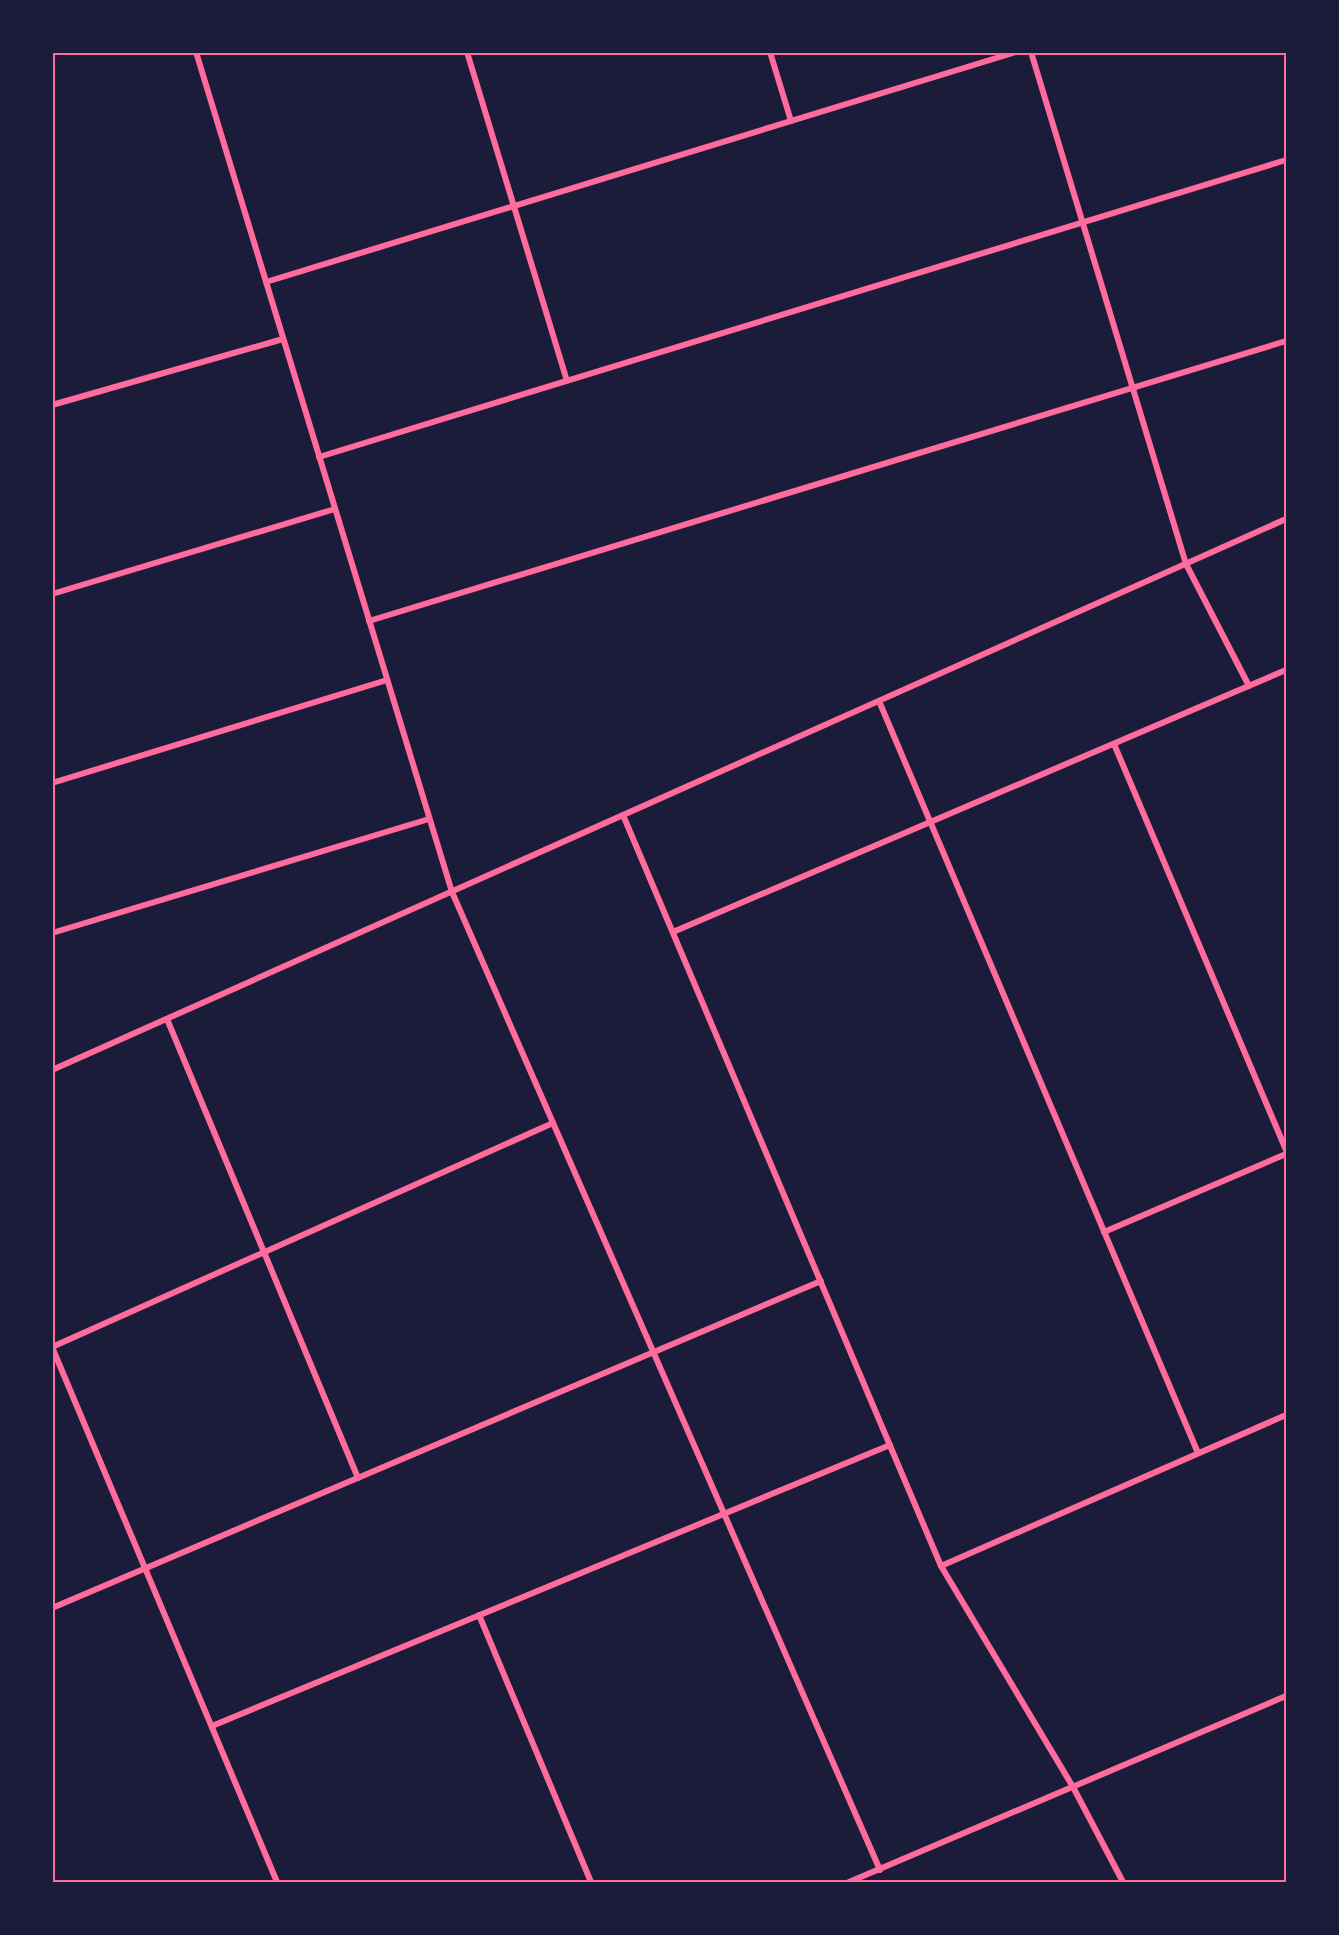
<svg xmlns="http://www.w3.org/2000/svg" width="1339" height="1935" viewBox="0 0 1339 1935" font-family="'Source Sans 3',sans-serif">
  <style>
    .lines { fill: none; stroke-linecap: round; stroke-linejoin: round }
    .minor { stroke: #ff6b9d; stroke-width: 6 }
    .neatline { fill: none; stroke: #ff6b9d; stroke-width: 2 }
  </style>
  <rect width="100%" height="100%" fill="#1b1b3a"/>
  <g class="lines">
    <g class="minor">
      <polyline points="196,52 452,892 880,1870"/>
      <polyline points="467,52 567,381"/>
      <polyline points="770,52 791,121"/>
      <polyline points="1031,52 1186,564 1249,686"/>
      <polyline points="266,282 1016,52"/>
      <polyline points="52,405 283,339"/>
      <polyline points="319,457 1286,160"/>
      <polyline points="52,594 335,509"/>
      <polyline points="369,621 1286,341"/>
      <polyline points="879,701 1198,1453"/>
      <polyline points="1114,744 1286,1150"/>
      <polyline points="52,783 387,680"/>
      <polyline points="623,815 941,1566 1073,1787 1123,1882"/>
      <polyline points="673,932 1286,670"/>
      <polyline points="52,933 429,819"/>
      <polyline points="167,1019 358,1478"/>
      <polyline points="52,1070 1286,519"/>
      <polyline points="1104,1232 1286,1154"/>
      <polyline points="52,1347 277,1882"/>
      <polyline points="52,1347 553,1123"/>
      <polyline points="941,1566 1286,1415"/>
      <polyline points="52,1608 821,1281"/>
      <polyline points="479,1615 591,1882"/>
      <polyline points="212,1726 890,1445"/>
      <polyline points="849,1882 1286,1696"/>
    </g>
  </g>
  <rect width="1339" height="1935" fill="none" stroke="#1b1b3a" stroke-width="108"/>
  <rect x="54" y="54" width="1231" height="1827" class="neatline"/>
</svg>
